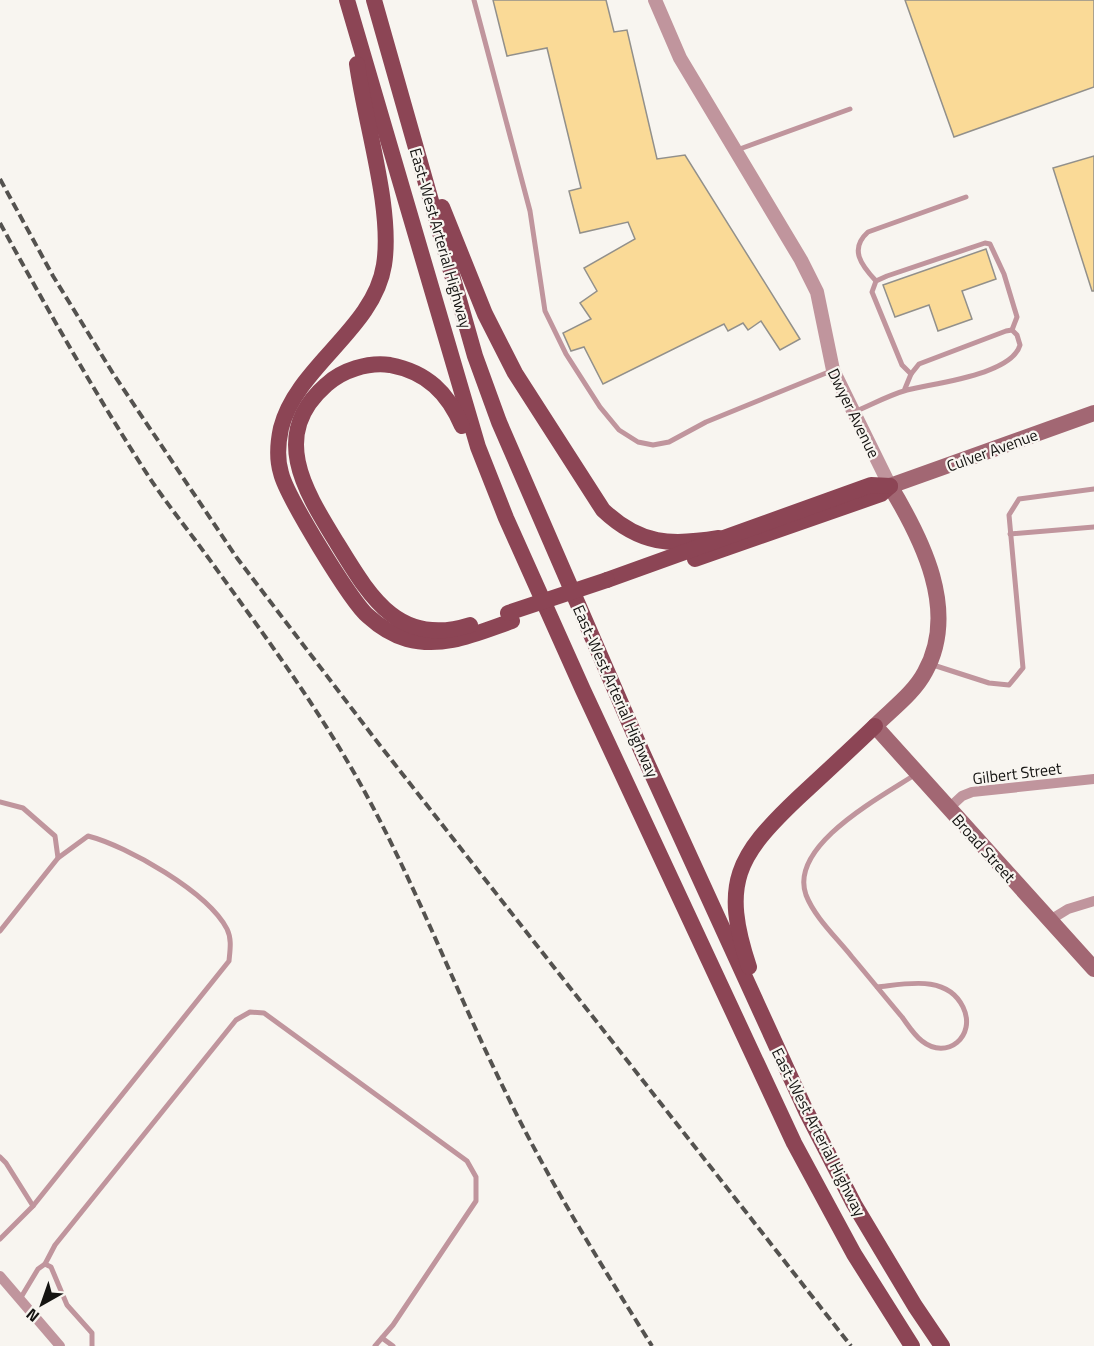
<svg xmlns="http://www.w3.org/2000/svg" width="1094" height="1346" viewBox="0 0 1094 1346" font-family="'Titillium Web',sans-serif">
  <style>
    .building { fill: #fada97; stroke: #92908b; stroke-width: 1.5 }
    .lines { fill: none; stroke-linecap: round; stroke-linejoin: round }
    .service { stroke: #c0959d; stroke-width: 5 }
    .minor { stroke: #c0959d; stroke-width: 10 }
    .tertiary { stroke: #c0959d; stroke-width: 14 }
    .secondary { stroke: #a26773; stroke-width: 16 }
    .primary { stroke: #8c4555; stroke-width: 16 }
    .rail { stroke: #54524f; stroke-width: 4; stroke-dasharray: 9 4.5; stroke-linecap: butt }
    .primary-bridge { stroke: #8c4555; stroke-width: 16 }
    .labels { text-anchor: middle; stroke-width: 4.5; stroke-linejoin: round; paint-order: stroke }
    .street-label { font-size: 16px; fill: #151412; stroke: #f8f5f0 }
  </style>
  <rect width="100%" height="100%" fill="#f8f5f0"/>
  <g class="building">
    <polygon points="493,0 606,0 614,32 627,30 657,159 685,155 800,339 780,350 761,321 748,330 743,323 728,331 724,324 603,384 584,347 571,351 563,333 591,319 580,303 597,291 584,268 635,239 628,222 580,233 569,191 581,188 547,48 507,56"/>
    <polygon points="905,0 1094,0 1094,87 954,137"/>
    <polygon points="1094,156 1094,291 1092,291 1053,168"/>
    <polygon points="986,249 996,279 962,291 972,319 938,331 929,305 895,317 883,285"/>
  </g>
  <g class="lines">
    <g class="service">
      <polyline points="474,0 530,211 545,311 566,354 600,407 619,430 638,442 653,445 669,442 706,422 831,371"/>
      <polyline points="737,150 850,109"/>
      <path d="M876,281c-15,-16 -27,-32 -8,-49l98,-35"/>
      <polyline points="911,374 902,365 872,292 876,281 887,276 985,243 990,244 1004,274 1017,317 1012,330"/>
      <path d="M854,412c17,-7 35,-17 53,-22 27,-7 105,-15 113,-45l-3,-10 -5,-5 -6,1 -87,33 -8,10 -7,17"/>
      <polyline points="1010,534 1094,527"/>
      <polyline points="930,664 989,683 1009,685 1023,668 1009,515 1019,499 1094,489"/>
      <polyline points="0,802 23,808 55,836 58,858 0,931"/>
      <path d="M877,987c29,-3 70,-13 86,20 14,29 -16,54 -41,34 -8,-6 -14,-16 -20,-24 -17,-20 -33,-40 -50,-60 -15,-19 -37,-39 -46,-62 -18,-50 77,-99 110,-121"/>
      <polyline points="0,1157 6,1163 33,1206"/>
      <path d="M0,1239l33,-33 196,-245c1,-11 3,-22 -2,-32 -19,-37 -100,-83 -139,-93l-30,22"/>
      <polyline points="45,1264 55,1245 236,1020 250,1012 264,1013 467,1161 476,1177 476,1201 393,1325 375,1346"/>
      <polyline points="20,1299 38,1269 45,1264 51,1267 67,1305 92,1333 92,1346"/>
      <polyline points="382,1338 393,1346"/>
    </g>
    <g class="minor">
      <polyline points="949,808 962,796 972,792 1094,779"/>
      <polyline points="1050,920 1068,909 1094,901"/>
      <polyline points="0,1276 60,1346"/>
    </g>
    <polyline class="tertiary" points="655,0 680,58 801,260 817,292 833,370 890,486"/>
    <path class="secondary" d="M1094,413l-204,73c32,53 69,125 35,186 -11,21 -33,37 -50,54l219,243"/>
    <g class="primary">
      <polyline points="347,0 478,447 506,518 583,690 794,1143 854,1254 912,1346"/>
      <polyline points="374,0 475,356 499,422 642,752 806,1111 854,1204 915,1306 942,1346"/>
      <path d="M357,64c8,59 36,145 27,201 -10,64 -87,101 -103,163 -3,14 -4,32 0,45 5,22 70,129 87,143 11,10 25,19 39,23 37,10 70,-6 105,-18"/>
      <path d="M442,207l43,107 30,59 88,137c37,35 68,36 116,28"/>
      <path d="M462,426c-14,-33 -35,-54 -72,-61 -22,-3 -48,5 -64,20 -57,50 -21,106 11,158 32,52 61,105 133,82"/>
      <polyline points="695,559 881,494 890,486"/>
      <polyline points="607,580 871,485 890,486"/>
      <path d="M749,967c-28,-84 -12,-111 49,-169 26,-24 52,-48 77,-72"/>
    </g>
    <g class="rail">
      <polyline points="0,179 53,276 114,375 237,558 375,739 851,1346"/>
      <path d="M0,223c47,86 96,172 149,254 18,27 39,53 58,79 52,72 106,144 150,222 57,101 97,210 148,313 43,89 95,172 147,255"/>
    </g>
    <polyline class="primary-bridge" points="508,613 607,580"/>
  </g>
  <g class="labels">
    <g class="street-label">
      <text transform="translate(441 238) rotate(74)" y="6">East-West Arterial Highway</text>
      <text transform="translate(854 413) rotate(64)" y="6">Dwyer Avenue</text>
      <text transform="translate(992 450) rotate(-20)" y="6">Culver Avenue</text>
      <text transform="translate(616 691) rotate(66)" y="6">East-West Arterial Highway</text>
      <text transform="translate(1017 773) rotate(-7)" y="6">Gilbert Street</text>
      <text transform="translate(984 848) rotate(48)" y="6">Broad Street</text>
      <text transform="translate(819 1132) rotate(63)" y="6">East-West Arterial Highway</text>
    </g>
  </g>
  <g transform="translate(42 1304) rotate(220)" stroke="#f8f5f0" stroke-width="4.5" paint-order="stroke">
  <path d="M0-4.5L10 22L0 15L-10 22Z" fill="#151412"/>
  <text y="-9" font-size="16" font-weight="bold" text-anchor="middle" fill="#151412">N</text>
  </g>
</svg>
